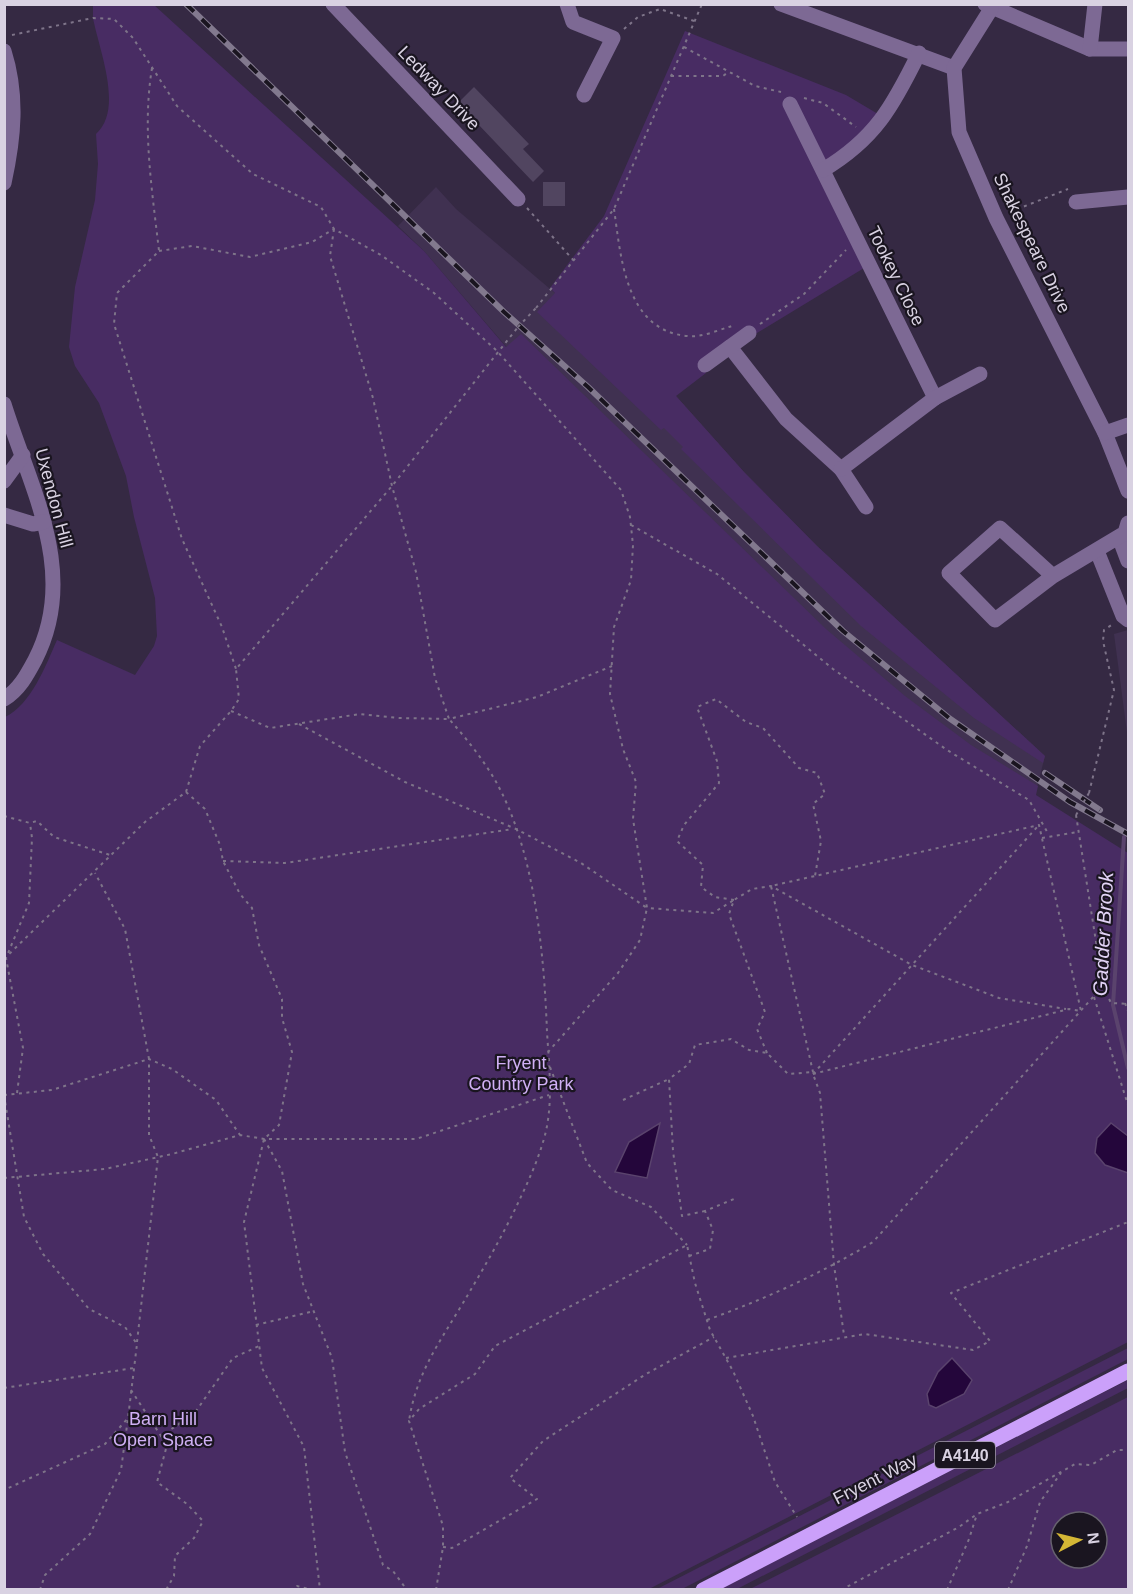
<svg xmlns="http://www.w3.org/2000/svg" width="1133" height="1594" viewBox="0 0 1133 1594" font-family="Helvetica,sans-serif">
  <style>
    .built { fill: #403151 }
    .green { fill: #482c63; fill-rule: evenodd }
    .water { fill: #24063b; stroke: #5a436d; stroke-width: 1.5 }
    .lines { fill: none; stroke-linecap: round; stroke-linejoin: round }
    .stream { stroke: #5a436d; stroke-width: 4 }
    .building { fill: #514560 }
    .path { stroke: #7e7489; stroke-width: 2; stroke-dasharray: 3 4.5; stroke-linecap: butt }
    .minor { stroke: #7d6994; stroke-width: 15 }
    .major { stroke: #cba0fa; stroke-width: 15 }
    .rail-casing { stroke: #82798e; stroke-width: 6 }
    .rail { stroke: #1a1520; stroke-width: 4; stroke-dasharray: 11; stroke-linecap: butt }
    .path-bridge { stroke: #7e7489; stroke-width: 2; stroke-dasharray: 3 4.5; stroke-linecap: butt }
    .labels { text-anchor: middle; stroke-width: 4.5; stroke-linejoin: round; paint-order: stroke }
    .shield { fill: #1a1520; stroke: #a099a8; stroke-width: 1.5 }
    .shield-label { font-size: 16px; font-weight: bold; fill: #d9d2e2 }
    .street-label { font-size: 18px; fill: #d9d2e2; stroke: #1a1520 }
    .park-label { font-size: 18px; fill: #d0b0f5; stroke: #1a1520 }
    .water-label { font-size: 20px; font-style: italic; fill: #e2d3f6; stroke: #1a1520 }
  </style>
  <rect width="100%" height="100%" fill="#352943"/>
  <g class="built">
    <polygon points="436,187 456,209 676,396 744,472 817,546 1045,756 1035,795 929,731 523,366 424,251 398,226"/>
    <polygon points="1128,630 1128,740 1114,634"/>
  </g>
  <g class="green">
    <path d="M93,5h61l270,246 82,96 15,-13 305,295 79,67 66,49 67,41 -2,9 92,58v489l-479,247 -644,1v-873c26,-12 41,-52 52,-77l78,35 19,-29 3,-10 -2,-38 -21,-81 -8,-41 -27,-73 -24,-37 -6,-19 6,-60 20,-87 3,-36 -2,-30c28,-25 3,-84 -3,-116z"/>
    <polygon points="685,31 846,95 883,117 824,170 869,265 752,336 699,364 706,373 676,396 744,472 817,546 1045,756 1043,763 974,718 861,626 681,449 683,447 664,428 661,430 537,312 555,293 550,288 604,216"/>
    <polygon points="1128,1348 1128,1359 682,1589 657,1589"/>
    <polygon points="1128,1380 1128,1388 737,1589 718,1590"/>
    <path d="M1128,1397v192h-378zM1061,1522h36v36h-36z"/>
  </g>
  <g class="water">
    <polygon points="660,1123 647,1178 615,1172 629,1142"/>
    <polygon points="1111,1123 1128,1136 1128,1173 1105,1165 1095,1153 1097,1138"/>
    <polygon points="952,1358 972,1380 964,1394 936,1408 929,1405 927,1394 938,1372"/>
  </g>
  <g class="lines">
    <polyline class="stream" points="1124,837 1113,1005 1128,1068"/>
  </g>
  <g class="building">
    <polygon points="474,87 529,144 523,149 544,171 533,182 458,103"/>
    <rect x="543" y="182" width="22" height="24"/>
  </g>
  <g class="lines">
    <g class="path">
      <polyline points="624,29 638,17 660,9 694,21"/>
      <polyline points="12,35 93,18 114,19 133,38 177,106 253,174 321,207 334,229 381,255 434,293 497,351 621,490 630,517 633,545 631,580 614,627 610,694 623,749 636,782 633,819 647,908 713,913 734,900"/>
      <polyline points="684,47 755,86 781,92"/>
      <path d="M152,68c-10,61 0,121 7,183l-42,42 -3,31 68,215 40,88 14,42"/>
      <polyline points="671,76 723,76 727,73"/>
      <polyline points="804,98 823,103 856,127"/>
      <polyline points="527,208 575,262"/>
      <path d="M614,209c7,48 11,121 73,127 14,2 31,-6 45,-10"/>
      <polyline points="1010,212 1068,189"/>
      <polyline points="334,229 330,256 373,398 392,486 416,572 435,678 449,719 537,697 612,666"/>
      <polyline points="159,251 192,246 250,257 312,242 334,229"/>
      <polyline points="536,308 614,209 702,4"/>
      <polyline points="760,324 804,294 846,250"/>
      <polyline points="631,525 717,574 833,669 947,750 1029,800 1049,835"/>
      <path d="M231,711l39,17 90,-14 38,4 51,1c17,19 33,39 46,61 40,70 49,173 52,252 2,32 6,67 -1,99 -6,25 -17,49 -28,72 -16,34 -36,68 -55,100 -24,40 -47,71 -54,118"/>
      <polyline points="299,724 405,782 516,829 581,863 647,908 640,940 618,973 548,1052"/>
      <polyline points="186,792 205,809 220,845 223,861 240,894 252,908 259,945 282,999 282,1018 292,1052 279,1125 264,1139 244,1222 262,1368 304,1447 320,1590"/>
      <polyline points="1089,793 1114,690 1103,641 1104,630 1113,624"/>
      <polyline points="1076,815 1103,986 1111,1003 1128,1004"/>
      <polyline points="4,816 30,823 37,821 54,837 110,855"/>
      <polyline points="1042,838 1078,832"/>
      <polyline points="223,861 285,863 513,829"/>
      <polyline points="734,900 715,897 701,887 703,865 677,841 684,825 719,783 717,761 697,707 716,699 746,722 763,728 799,768 817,773 825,794 813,804 821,841 815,876"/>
      <polyline points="4,959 145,822 186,792 200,746 231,711 239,699 236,669 392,486 518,327"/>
      <polyline points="1094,997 1128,1105"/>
      <polyline points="1125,1003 1128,1011"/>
      <polyline points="767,1053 757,1029 765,1012 729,914 734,900 752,889 771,886 912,965 999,998 1066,1009"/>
      <polyline points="550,1067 587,1163 612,1190 651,1207 687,1245"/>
      <polyline points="813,1074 1069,1009 1081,1011 1039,825 771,886 813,1072 813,1074 820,1093 834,1265 844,1335"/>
      <polyline points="813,1074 1039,825"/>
      <polyline points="17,1093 23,1048 6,958 29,903 32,838 30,823"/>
      <polyline points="4,1095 24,1217 43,1254 89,1309 125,1327 137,1344 128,1418 105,1444 4,1490"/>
      <polyline points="4,1095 52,1090 149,1059 125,929 95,873"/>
      <polyline points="623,1100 669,1079"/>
      <polyline points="264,1139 282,1171 303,1284 332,1358 345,1452 383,1565 393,1571 407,1590"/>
      <polyline points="4,1178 105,1169 172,1154 240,1135 264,1139 416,1139 549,1095"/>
      <polyline points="705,1211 682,1216 673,1151 669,1079 689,1064 695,1045 731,1039 749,1050 767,1053 788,1074 813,1072"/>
      <polyline points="689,1256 710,1249 713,1230 705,1211 734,1199"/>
      <path d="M707,1320c58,-21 113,-46 166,-78l230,-256"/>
      <polyline points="256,1325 314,1311"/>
      <polyline points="137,1342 158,1157 149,1135 149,1059 172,1069 216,1100 240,1135"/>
      <polyline points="726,1358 865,1334 973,1350 990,1341 951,1293 1128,1222"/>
      <polyline points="4,1388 134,1368"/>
      <polyline points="131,1390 161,1436 194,1414 233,1358 259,1346"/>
      <polyline points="161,1436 167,1445 157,1482 187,1504 203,1521 194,1538 175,1556 174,1576 166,1590"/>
      <polyline points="443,1547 452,1548 537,1499 510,1478 543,1441 646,1374 714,1337"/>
      <polyline points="40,1590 45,1575 90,1534 121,1470 128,1418"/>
      <polyline points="290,1590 297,1586 312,1590"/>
      <polyline points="436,1590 443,1547 443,1526 409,1421 419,1409 475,1374 495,1346 687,1245 695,1283 710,1330 733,1371 753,1416 775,1482 797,1517"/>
      <polyline points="841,1590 959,1527 977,1514 1008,1502 1075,1464 1091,1465 1117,1450 1128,1450"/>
      <polyline points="947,1590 969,1539 977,1514"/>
      <polyline points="1008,1590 1027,1546 1040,1502 1061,1473"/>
    </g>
    <g class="minor">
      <polyline points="333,4 518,199"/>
      <polyline points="567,4 573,22 613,38 584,95"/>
      <polyline points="781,4 954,68"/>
      <polyline points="985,4 1090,49 1128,49"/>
      <polyline points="991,9 954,68 959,132 996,218 1105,433 1128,491"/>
      <polyline points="1090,49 1095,4"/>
      <path d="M4,51c14,44 10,87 0,132"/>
      <polyline points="790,104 935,398"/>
      <path d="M823,170c52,-31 70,-64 96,-117"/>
      <polyline points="1076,202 1128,197"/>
      <polyline points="730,347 786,419 841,469 866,507"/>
      <polyline points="705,365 749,333"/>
      <path d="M4,404c26,84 76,169 31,256 -8,15 -16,30 -31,39"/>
      <polyline points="1105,433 1128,425"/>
      <polyline points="841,469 935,398 980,374"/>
      <polyline points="4,481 23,455"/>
      <polyline points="4,515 33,524 44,522"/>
      <polyline points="1119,537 1128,561"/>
      <polyline points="1097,551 1123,616 1128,620"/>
      <polyline points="1053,576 1000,528 949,573 995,620 1053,576 1125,533 1128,523"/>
    </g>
    <polyline class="major" points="703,1590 1128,1371"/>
    <defs>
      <g id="rail">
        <polyline points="186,4 504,312 588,387 843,631 949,718 1070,802 1128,834"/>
        <polyline points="1045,773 1100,810"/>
      </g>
    </defs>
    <use href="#rail" class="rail-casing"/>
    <use href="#rail" class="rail"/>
    <g class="path-bridge">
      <polyline points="518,327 536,308"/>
      <polyline points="1076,815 1089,793"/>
    </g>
  </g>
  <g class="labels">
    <rect class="shield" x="935" y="1442" width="60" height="26" rx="4.5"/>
    <g class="shield-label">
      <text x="965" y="1461">A4140</text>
    </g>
    <g class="street-label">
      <text transform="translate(439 88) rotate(46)" y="6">Ledway Drive</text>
      <text transform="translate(1032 243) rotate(64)" y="6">Shakespeare Drive</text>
      <text transform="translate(896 276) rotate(64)" y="6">Tookey Close</text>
      <text transform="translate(54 498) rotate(75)" y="6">Uxendon Hill</text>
      <text transform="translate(875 1479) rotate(-27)" y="6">Fryent Way</text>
    </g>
    <g class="park-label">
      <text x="521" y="1069">Fryent<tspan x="521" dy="21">Country Park</tspan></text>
      <text x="163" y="1425">Barn Hill<tspan x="163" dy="21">Open Space</tspan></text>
    </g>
    <g class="water-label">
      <text transform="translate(1103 934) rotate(-87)" y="7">Gadder Brook</text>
    </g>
  </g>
  <rect width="1133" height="1594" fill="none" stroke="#d9d2e2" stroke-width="12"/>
  <g transform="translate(1079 1540) rotate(83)"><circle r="28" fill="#1a1520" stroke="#66616e" stroke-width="1.5"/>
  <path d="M0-4.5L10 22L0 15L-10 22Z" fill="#d4b635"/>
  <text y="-9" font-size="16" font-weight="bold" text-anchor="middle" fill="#d9d2e2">N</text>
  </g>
</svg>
